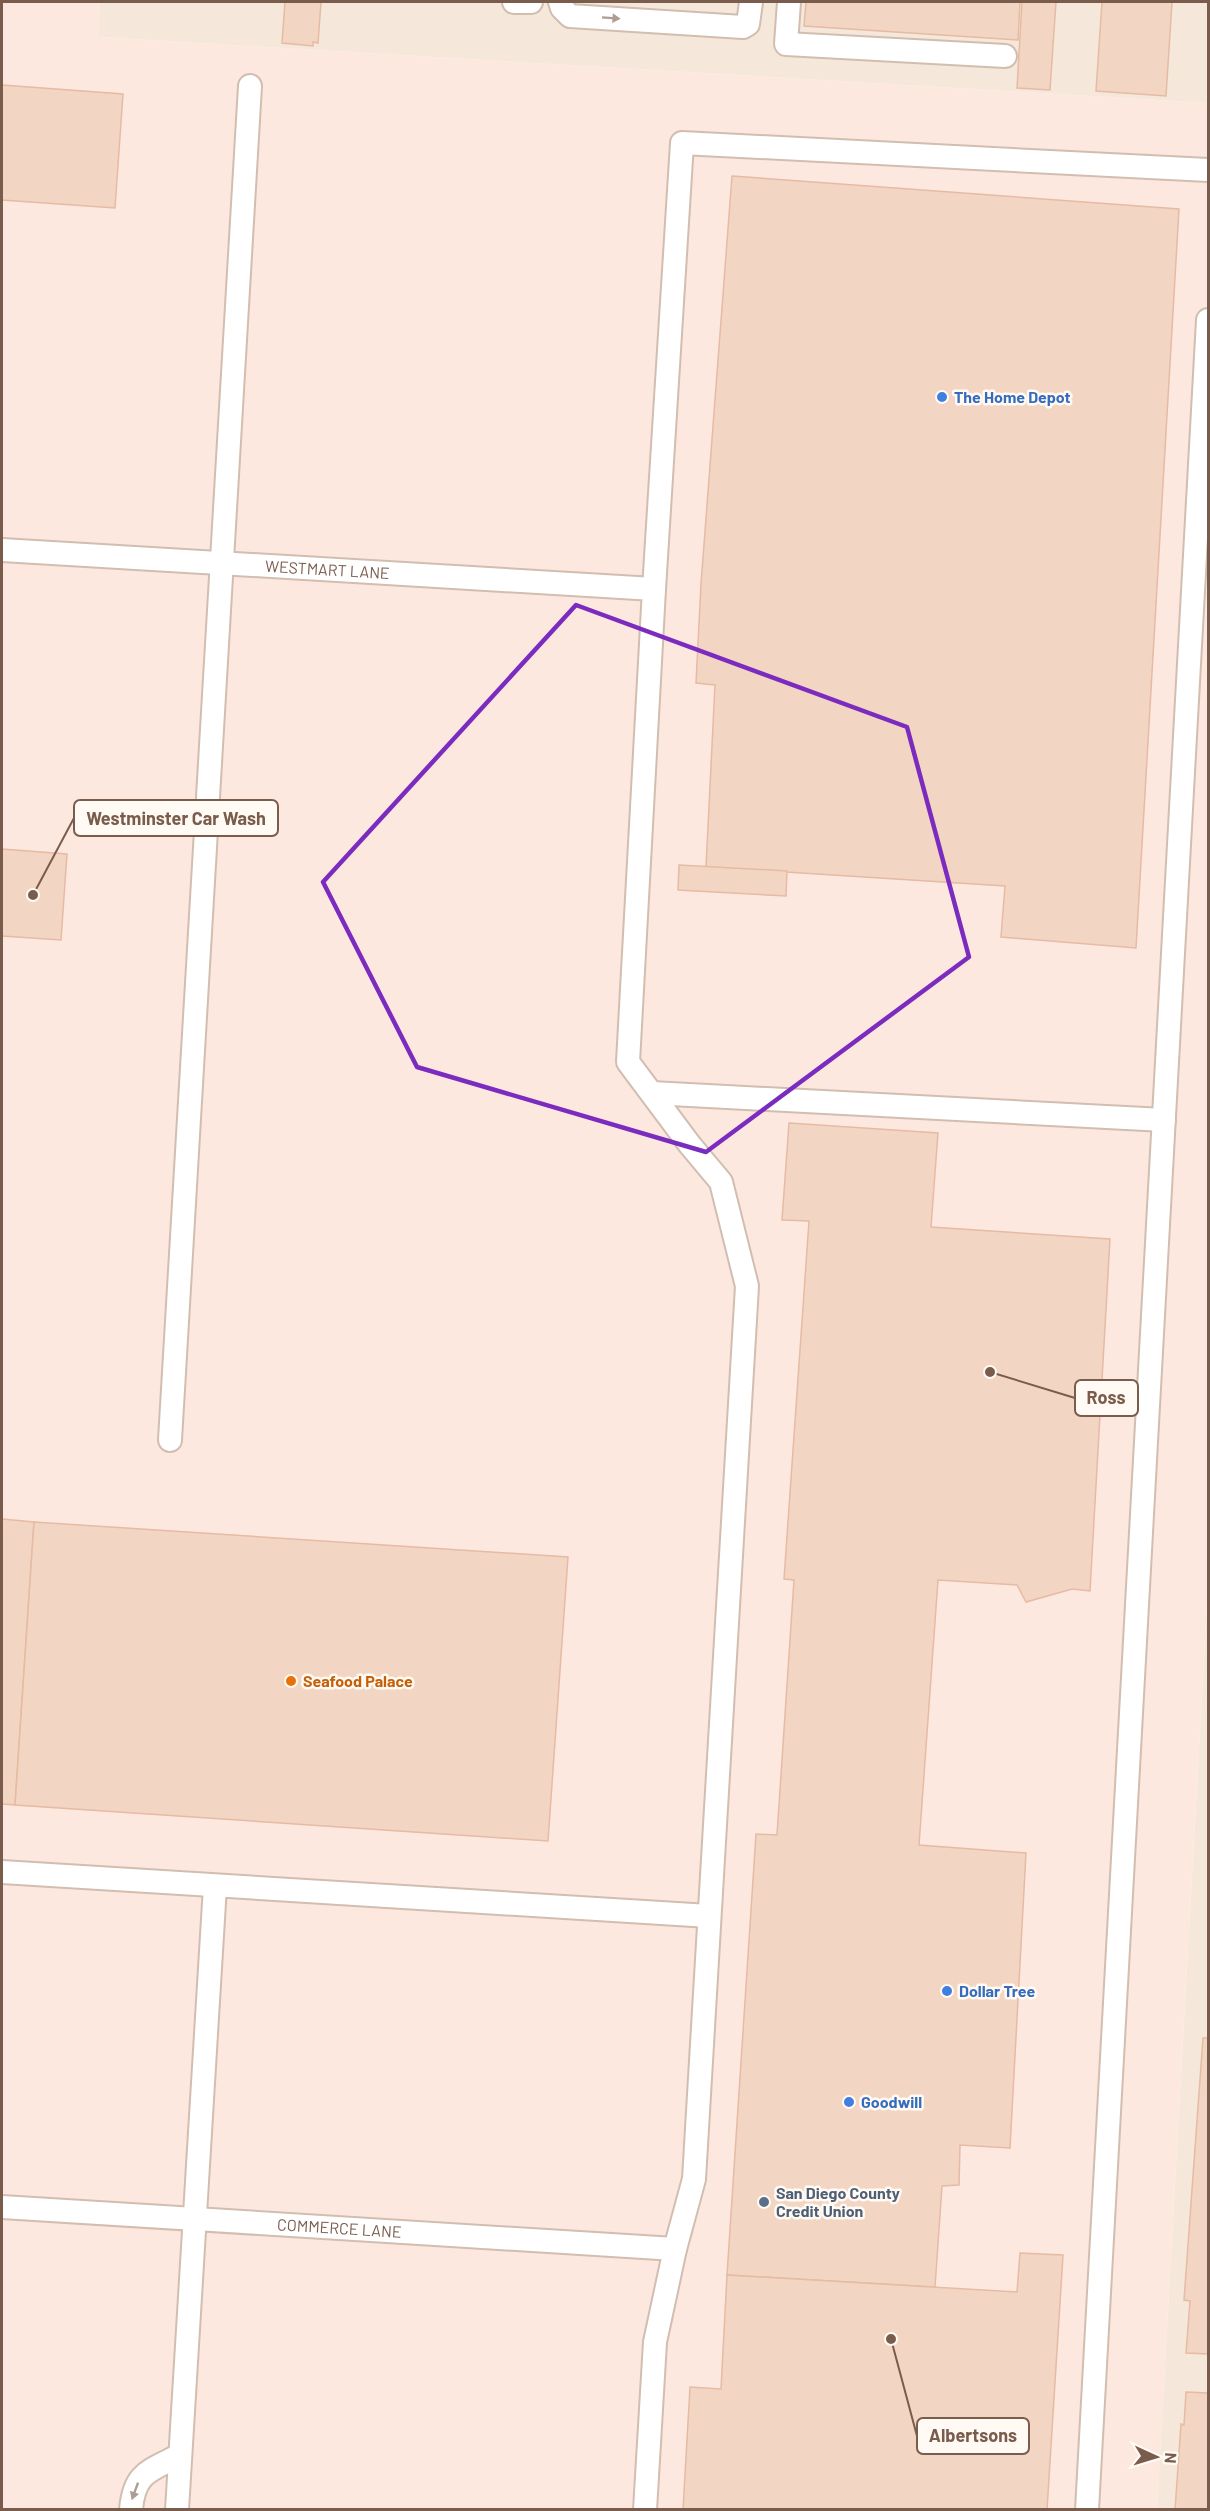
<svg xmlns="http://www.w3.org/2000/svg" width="1210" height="2511" viewBox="0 0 1210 2511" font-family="Barlow,sans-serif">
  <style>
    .residential { fill: #f5e8da }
    .commercial { fill: #fde8e0 }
    .building { fill: #f3d5c3; stroke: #e6bba3; stroke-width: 1.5 }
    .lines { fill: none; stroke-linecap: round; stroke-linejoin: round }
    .service-casing { stroke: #d1beb0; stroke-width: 26 }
    .service { stroke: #fff; stroke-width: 22 }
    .oneway { fill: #af9d94 }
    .marked { fill: none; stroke: #7b2cbf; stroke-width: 4.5; stroke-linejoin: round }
    .shop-dot { fill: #3f7fe0; stroke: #fffaf3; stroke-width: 2 }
    .food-dot { fill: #e8710a; stroke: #fffaf3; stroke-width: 2 }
    .service-dot { fill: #5c6f8a; stroke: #fffaf3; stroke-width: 2 }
    .labels { text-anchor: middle; stroke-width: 5; stroke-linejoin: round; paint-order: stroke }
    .shop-label { font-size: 16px; font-weight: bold; fill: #366cbe; stroke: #fffaf3; text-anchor: start }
    .street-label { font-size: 16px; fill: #7a5c4d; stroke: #fffaf3 }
    .food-label { font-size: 16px; font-weight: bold; fill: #c56008; stroke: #fffaf3; text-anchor: start }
    .service-label { font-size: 16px; font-weight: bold; fill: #4e5e75; stroke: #fffaf3; text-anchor: start }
    .leader { fill: none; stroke: #7a5c4d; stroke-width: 2 }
    .callout-dot { fill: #7a5c4d; stroke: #fffaf3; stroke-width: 2 }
    .callout { fill: #fffaf3; stroke: #7a5c4d; stroke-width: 2 }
    .callout-label { font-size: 18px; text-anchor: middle; font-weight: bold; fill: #7a5c4d }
  </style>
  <rect width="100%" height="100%" fill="#fdf6ec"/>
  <g class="residential">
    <polygon points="100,2 1208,2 1208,103 98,37"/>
    <polygon points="1208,1586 1208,2509 1157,2509"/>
  </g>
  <polygon class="commercial" points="2,2 100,2 98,37 1208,103 1208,1585 1157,2509 2,2510"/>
  <g class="building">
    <polygon points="285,2 321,2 318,43 313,42 313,46 282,43"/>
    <polygon points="806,2 1020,2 1018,40 804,26"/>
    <polygon points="1022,2 1056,2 1050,90 1017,88"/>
    <polygon points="1102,2 1172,2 1166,96 1096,91"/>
    <polygon points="2,85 123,94 115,208 2,200"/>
    <polygon points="732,176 1179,209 1136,948 1001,937 1005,886 706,867 715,685 696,683 701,584"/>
    <polygon points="2,849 67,854 61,940 2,936"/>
    <polygon points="679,865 787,871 786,896 678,890"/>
    <polygon points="789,1123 938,1133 931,1227 1110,1239 1090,1591 1072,1589 1026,1602 1017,1585 938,1580 919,1845 1026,1853 1010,2148 960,2145 959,2185 942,2186 935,2287 727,2275 756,1834 777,1835 794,1580 784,1579 809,1221 782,1220"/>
    <polygon points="2,1519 34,1522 15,1805 2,1804"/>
    <polygon points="34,1522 568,1557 548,1841 15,1805"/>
    <polygon points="1208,2025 1208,2354 1186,2353 1190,2301 1184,2300 1203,2038 1208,2038"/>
    <polygon points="1020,2253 1063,2255 1047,2510 683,2510 690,2387 721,2389 727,2275 1017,2292"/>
    <polygon points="1186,2392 1208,2393 1208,2510 1175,2510 1181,2424 1184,2425"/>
  </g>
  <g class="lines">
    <defs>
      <g id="service">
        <polyline points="514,2 531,2"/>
        <polyline points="560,2 562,8 570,16 743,27 748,24 751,2"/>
        <polyline points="789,2 786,44 1005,56"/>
        <path id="s1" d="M2,550l652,39"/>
        <polyline points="652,1093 1164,1120"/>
        <polyline points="170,1440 250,86"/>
        <polyline points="2,1872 709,1916"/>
        <path id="s2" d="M2,2207l673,42"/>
        <path d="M131,2510c3,-38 19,-39 49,-55"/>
        <polyline points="177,2510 215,1886"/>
        <polyline points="645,2510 655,2342 675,2249 694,2179 747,1286 721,1182 690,1145 628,1062 654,589 682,143 1208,170"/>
        <polyline points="1087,2510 1208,320"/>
      </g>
    </defs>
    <use href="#service" class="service-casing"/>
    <use href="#service" class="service"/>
  </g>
  <defs><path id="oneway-solid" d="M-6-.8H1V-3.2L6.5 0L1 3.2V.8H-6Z" transform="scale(1.5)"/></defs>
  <g class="oneway">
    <use href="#oneway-solid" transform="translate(611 18) rotate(4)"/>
    <use href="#oneway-solid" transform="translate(135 2491) rotate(110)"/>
  </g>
  <path class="marked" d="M576,605l331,122 62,230 -263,195 -289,-85 -94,-185z"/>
  <g class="shop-dot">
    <circle cx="942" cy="397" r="6"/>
    <circle cx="947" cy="1991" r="6"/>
    <circle cx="849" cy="2102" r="6"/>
  </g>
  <circle class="food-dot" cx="291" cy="1681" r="6"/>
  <circle class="service-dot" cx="764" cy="2202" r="6"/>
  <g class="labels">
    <g class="shop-label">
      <text x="954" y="403">The Home Depot</text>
      <text x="959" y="1997">Dollar Tree</text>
      <text x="861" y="2108">Goodwill</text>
    </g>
    <g class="street-label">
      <text dy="6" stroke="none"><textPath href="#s1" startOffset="326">WESTMART LANE</textPath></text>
      <text dy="6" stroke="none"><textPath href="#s2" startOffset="338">COMMERCE LANE</textPath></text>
    </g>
    <g class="food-label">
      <text x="303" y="1687">Seafood Palace</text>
    </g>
    <g class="service-label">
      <text x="776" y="2199">San Diego County<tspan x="776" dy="18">Credit Union</tspan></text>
    </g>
  </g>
  <path class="leader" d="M33 895L74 818M990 1372L1075 1398M891 2339L917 2436"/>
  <g class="callout-dot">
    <circle cx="33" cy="895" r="6"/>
    <circle cx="990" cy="1372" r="6"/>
    <circle cx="891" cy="2339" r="6"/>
  </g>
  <g class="callout">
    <rect x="74" y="800" width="204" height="36" rx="6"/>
    <rect x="1075" y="1380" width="63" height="36" rx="6"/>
    <rect x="917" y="2418" width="112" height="36" rx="6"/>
  </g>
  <g class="callout-label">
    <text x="176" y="825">Westminster Car Wash</text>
    <text x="1106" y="1404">Ross</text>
    <text x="973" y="2442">Albertsons</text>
  </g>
  <rect width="1210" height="2511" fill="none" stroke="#7a5c4d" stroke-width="6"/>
  <g transform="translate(1156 2457) rotate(94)" stroke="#fffaf3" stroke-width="4.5" paint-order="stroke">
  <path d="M0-4.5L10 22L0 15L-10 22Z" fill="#7a5c4d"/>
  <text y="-9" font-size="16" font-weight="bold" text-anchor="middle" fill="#7a5c4d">N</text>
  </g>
</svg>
